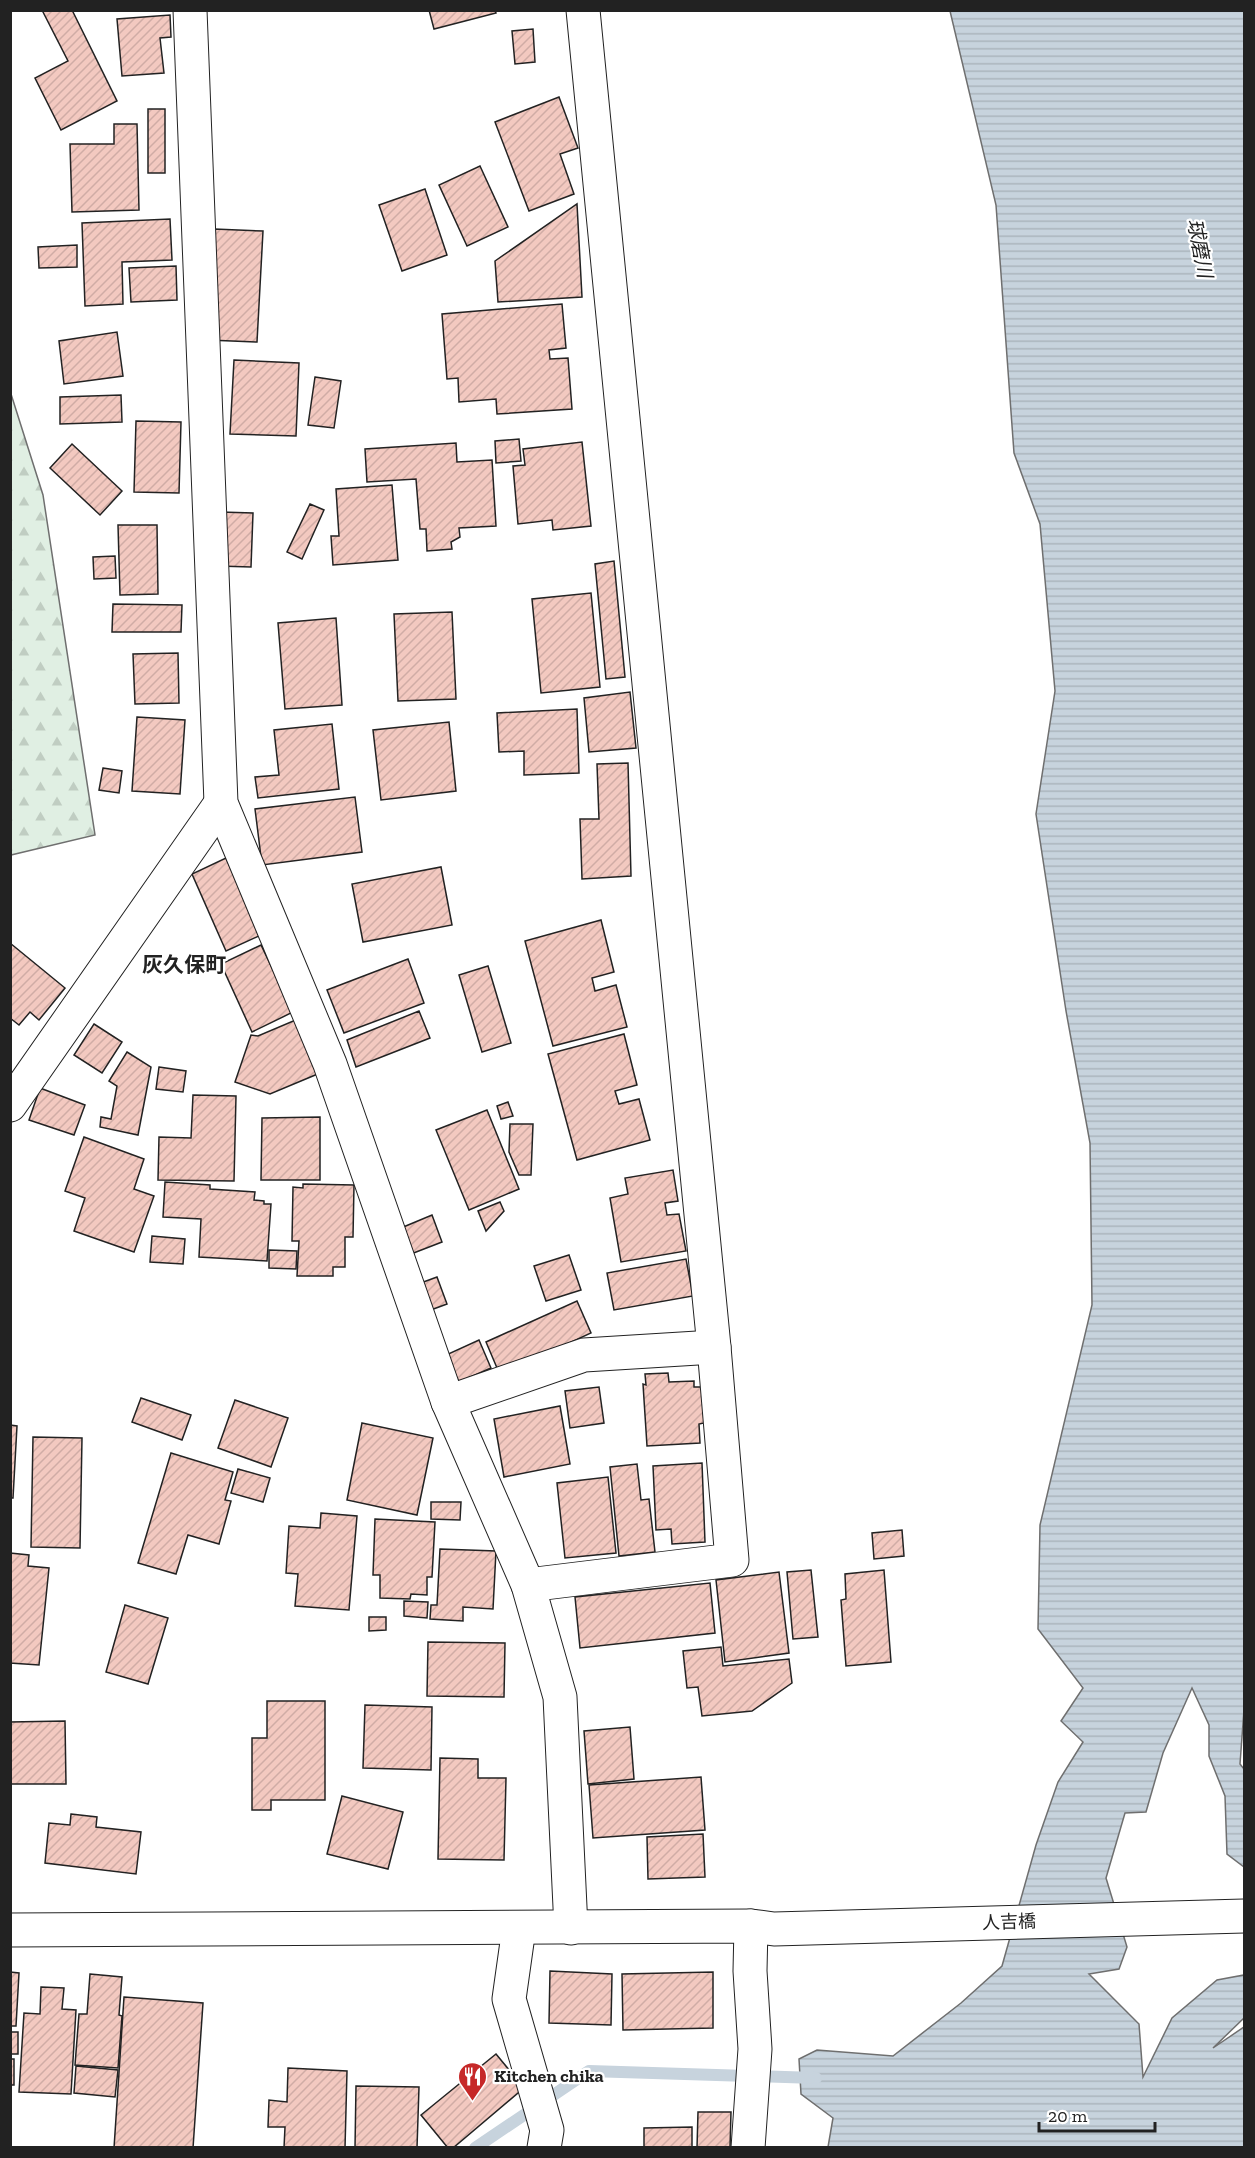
<svg xmlns="http://www.w3.org/2000/svg" width="1255" height="2158" viewBox="0 0 1255 2158" font-family="'Zilla Slab','Noto Sans JP',serif">
  <style>
    .forest { fill: url(#forest-firs); stroke: #6f6f6f; stroke-width: 1.5 }
    .water { fill: url(#water-rules); stroke: #6f6f6f; stroke-width: 1.5 }
    .lines { fill: none; stroke-linecap: round; stroke-linejoin: round }
    .stream { stroke: #c7d3dd; stroke-width: 12 }
    .building { fill: url(#building-hatch); stroke: #222; stroke-width: 1.5 }
    .minor-casing { stroke: #222; stroke-width: 35 }
    .minor { stroke: #fff; stroke-width: 33 }
    .labels { text-anchor: middle; stroke-width: 4.5; stroke-linejoin: round; paint-order: stroke }
    .street-label { font-size: 18px; fill: #222; stroke: #fff }
    .poi-label { font-size: 18px; font-weight: bold; fill: #222; stroke: #fff; text-anchor: start }
    .water-label { font-size: 20px; font-style: italic; fill: #222; stroke: #fff }
    .quarter-label { font-size: 21px; font-weight: bold; fill: #222; stroke: #fff }
  </style>
  <defs>
    <pattern id="forest-firs" width="22" height="20" patternUnits="userSpaceOnUse" patternTransform="scale(1.5)"><rect width="22" height="20" fill="#e0efe3"/><path d="M5 1l3.5 6h-7zM16 11l3.5 6h-7z" fill="#c0cdc2"/></pattern>
    <pattern id="water-rules" width="6" height="5" patternUnits="userSpaceOnUse" patternTransform="scale(1.5)"><rect width="6" height="5" fill="#c7d3dd"/><path d="M0 2.5h6" fill="none" stroke="#abb5bd"/></pattern>
    <pattern id="building-hatch" width="6" height="6" patternUnits="userSpaceOnUse" patternTransform="scale(1.5)"><rect width="6" height="6" fill="#f3c9c0"/><path d="M-1 1l2-2M0 6l6-6M5 7l2-2" fill="none" stroke="#d0aca5"/></pattern>
  </defs>
  <rect width="100%" height="100%" fill="#fff"/>
  <polygon class="forest" points="11,394 43,495 95,835 11,855"/>
  <polygon class="water" points="950,11 1244,11 1244,1710 1240,1764 1244,1769 1244,1867 1227,1854 1225,1796 1209,1756 1209,1725 1192,1688 1163,1753 1146,1812 1125,1813 1106,1878 1127,1947 1119,1969 1089,1974 1139,2024 1143,2077 1172,2018 1217,1980 1244,1975 1244,2018 1213,2048 1244,2027 1244,2147 828,2147 833,2118 801,2094 799,2059 817,2050 893,2056 961,2003 1002,1966 1036,1845 1058,1782 1083,1742 1061,1721 1083,1688 1038,1629 1040,1525 1092,1305 1090,1143 1066,1011 1036,814 1055,691 1040,524 1014,453 996,205"/>
  <g class="lines">
    <polyline class="stream" points="475,2148 589,2071 816,2078"/>
  </g>
  <g class="building">
    <polygon points="42,10 72,10 117,101 61,130 35,78 68,61"/>
    <polygon points="429,10 495,10 496,13 434,29"/>
    <polygon points="170,15 171,37 160,38 164,73 122,76 117,19"/>
    <polygon points="533,29 535,62 515,64 512,31"/>
    <polygon points="559,97 578,148 560,154 574,194 529,211 495,122"/>
    <rect x="148" y="109" width="17" height="64"/>
    <polygon points="114,124 137,124 139,210 72,212 70,144 114,144"/>
    <polygon points="480,166 508,227 467,246 439,185"/>
    <polygon points="425,189 447,255 402,271 379,205"/>
    <polygon points="577,204 582,297 498,302 495,261"/>
    <polygon points="170,219 172,260 122,262 123,304 85,306 82,223"/>
    <polygon points="214,229 263,231 257,342 208,340"/>
    <polygon points="77,245 77,267 39,268 38,247"/>
    <polygon points="176,266 177,300 131,302 129,268"/>
    <polygon points="562,304 566,348 549,350 550,359 568,358 572,409 497,414 496,399 459,402 458,378 447,379 442,314"/>
    <polygon points="117,332 123,376 64,384 59,341"/>
    <polygon points="234,360 299,363 296,436 230,434"/>
    <polygon points="315,377 341,381 334,428 308,425"/>
    <polygon points="121,395 122,422 60,424 60,397"/>
    <polygon points="136,421 181,422 179,493 134,492"/>
    <polygon points="519,439 521,461 496,463 495,441"/>
    <polygon points="582,442 591,526 553,530 552,520 518,524 513,466 525,465 523,449"/>
    <polygon points="456,443 457,462 492,460 496,526 459,528 460,537 451,542 452,549 427,551 426,529 420,529 416,479 367,482 365,449"/>
    <polygon points="72,444 122,491 100,515 50,468"/>
    <polygon points="392,485 398,560 333,565 331,536 339,536 336,489"/>
    <polygon points="310,504 324,510 302,559 287,552"/>
    <polygon points="220,512 253,513 251,567 218,566"/>
    <polygon points="118,525 157,525 158,594 120,595"/>
    <polygon points="115,556 116,578 94,579 93,557"/>
    <polygon points="614,561 625,677 606,679 595,564"/>
    <polygon points="591,593 600,687 541,693 532,599"/>
    <polygon points="113,604 182,605 181,632 112,632"/>
    <polygon points="452,612 456,699 398,701 394,614"/>
    <polygon points="336,618 342,705 285,709 278,623"/>
    <polygon points="178,653 179,703 135,704 133,654"/>
    <polygon points="630,692 636,748 589,752 584,698"/>
    <polygon points="577,709 579,773 524,775 524,751 499,752 497,713"/>
    <polygon points="137,717 185,720 180,794 132,791"/>
    <polygon points="449,722 456,791 381,800 373,730"/>
    <polygon points="332,724 339,789 258,798 255,777 279,775 274,730"/>
    <polygon points="628,763 631,876 582,879 580,819 599,819 597,764"/>
    <polygon points="103,768 122,771 119,793 99,790"/>
    <polygon points="355,797 362,852 262,865 255,809"/>
    <polygon points="226,858 261,935 226,951 192,874"/>
    <polygon points="441,867 452,925 363,942 352,884"/>
    <polygon points="601,920 614,972 592,978 595,991 616,985 627,1027 553,1046 525,941"/>
    <polygon points="10,943 65,988 39,1020 30,1012 19,1025 10,1018"/>
    <polygon points="261,945 293,1012 252,1032 221,964"/>
    <polygon points="408,959 424,1003 344,1033 327,990"/>
    <polygon points="488,966 511,1043 482,1052 459,975"/>
    <polygon points="419,1011 430,1038 356,1067 347,1040"/>
    <polygon points="298,1019 320,1073 270,1094 235,1082 251,1035 258,1036"/>
    <polygon points="94,1024 122,1042 102,1073 74,1055"/>
    <polygon points="624,1034 637,1085 615,1091 619,1104 639,1099 650,1140 577,1160 548,1054"/>
    <polygon points="127,1052 151,1067 138,1135 100,1127 101,1117 111,1119 117,1086 109,1081"/>
    <polygon points="159,1067 186,1071 183,1092 156,1089"/>
    <polygon points="40,1088 85,1105 74,1135 29,1120"/>
    <polygon points="193,1095 236,1096 234,1181 158,1180 159,1137 191,1138"/>
    <polygon points="508,1102 513,1116 501,1119 497,1106"/>
    <polygon points="487,1110 519,1189 469,1210 436,1130"/>
    <polygon points="320,1117 320,1180 261,1180 262,1118"/>
    <polygon points="510,1124 533,1124 531,1175 519,1175 509,1152"/>
    <polygon points="84,1137 144,1159 134,1189 154,1196 134,1252 74,1231 85,1198 65,1191"/>
    <polygon points="673,1170 678,1201 665,1203 667,1215 679,1214 686,1251 621,1262 610,1198 628,1194 625,1178"/>
    <polygon points="165,1182 210,1185 210,1189 255,1192 254,1200 264,1201 264,1204 271,1204 267,1261 199,1257 201,1219 163,1217"/>
    <polygon points="303,1184 354,1185 353,1237 345,1237 345,1267 333,1267 333,1276 297,1276 299,1241 292,1241 293,1187 303,1188"/>
    <polygon points="500,1202 504,1211 486,1231 478,1211"/>
    <polygon points="432,1215 442,1242 411,1254 401,1228"/>
    <polygon points="152,1236 185,1239 183,1264 150,1262"/>
    <polygon points="269,1250 297,1251 296,1269 269,1268"/>
    <polygon points="569,1255 581,1290 546,1301 534,1266"/>
    <polygon points="686,1259 693,1296 614,1310 607,1273"/>
    <polygon points="437,1277 447,1304 428,1311 418,1284"/>
    <polygon points="577,1301 591,1333 500,1375 486,1342"/>
    <polygon points="479,1340 491,1368 459,1382 446,1355"/>
    <polygon points="668,1373 669,1382 694,1381 694,1387 702,1387 704,1423 699,1424 700,1443 647,1446 643,1384 646,1385 645,1374"/>
    <polygon points="599,1387 604,1423 570,1428 565,1391"/>
    <polygon points="141,1398 191,1415 182,1440 132,1422"/>
    <polygon points="235,1400 288,1418 271,1467 218,1448"/>
    <polygon points="560,1406 570,1464 504,1477 494,1419"/>
    <polygon points="362,1423 433,1438 417,1515 347,1500"/>
    <polygon points="10,1425 17,1426 13,1498 10,1498"/>
    <polygon points="33,1437 82,1438 80,1548 31,1547"/>
    <polygon points="171,1453 233,1472 225,1500 231,1501 219,1544 188,1535 176,1574 138,1563"/>
    <polygon points="702,1463 705,1542 672,1544 671,1529 656,1530 653,1466"/>
    <polygon points="637,1464 641,1500 649,1499 655,1552 619,1556 610,1467"/>
    <polygon points="238,1469 270,1478 263,1502 231,1493"/>
    <polygon points="608,1477 616,1553 565,1558 557,1483"/>
    <polygon points="431,1502 461,1502 460,1520 431,1519"/>
    <polygon points="321,1513 357,1516 349,1610 295,1606 298,1574 286,1573 289,1526 320,1528"/>
    <polygon points="375,1519 435,1522 432,1577 427,1577 427,1595 411,1594 410,1599 380,1598 380,1575 373,1575"/>
    <polygon points="902,1530 904,1556 874,1559 872,1533"/>
    <polygon points="440,1549 496,1551 493,1609 463,1607 463,1621 430,1619 431,1605 437,1605"/>
    <polygon points="10,1553 29,1555 28,1566 49,1568 39,1665 10,1663"/>
    <polygon points="811,1570 818,1637 793,1639 787,1572"/>
    <polygon points="884,1570 891,1662 846,1666 841,1600 846,1599 845,1574"/>
    <polygon points="779,1572 789,1653 725,1662 716,1580"/>
    <polygon points="710,1583 715,1633 580,1648 575,1597"/>
    <polygon points="404,1601 428,1602 427,1618 404,1616"/>
    <polygon points="125,1605 168,1618 148,1684 106,1672"/>
    <polygon points="369,1617 386,1617 386,1630 369,1631"/>
    <polygon points="428,1642 505,1643 504,1697 427,1696"/>
    <polygon points="721,1647 723,1666 789,1659 792,1683 752,1711 702,1716 698,1687 687,1688 683,1651"/>
    <polygon points="267,1701 325,1701 325,1800 271,1800 271,1810 252,1810 252,1738 267,1738"/>
    <polygon points="365,1705 432,1707 431,1770 363,1768"/>
    <polygon points="65,1721 66,1784 10,1784 10,1722"/>
    <polygon points="630,1727 634,1779 588,1784 584,1731"/>
    <polygon points="440,1758 478,1759 478,1778 506,1778 504,1860 438,1859"/>
    <polygon points="701,1777 705,1830 593,1838 589,1785"/>
    <polygon points="342,1796 403,1812 388,1869 327,1854"/>
    <polygon points="71,1814 97,1817 96,1827 141,1832 136,1874 45,1863 49,1823 70,1825"/>
    <polygon points="703,1834 705,1877 648,1879 647,1837"/>
    <polygon points="550,1971 612,1974 611,2025 549,2023"/>
    <polygon points="10,1972 19,1973 16,2026 10,2026"/>
    <polygon points="713,1972 713,2028 623,2030 622,1974"/>
    <polygon points="90,1974 122,1977 119,2015 122,2016 118,2068 75,2065 79,2014 87,2014"/>
    <polygon points="41,1987 64,1988 62,2009 76,2010 71,2094 19,2092 24,2013 40,2014"/>
    <polygon points="124,1997 203,2003 193,2148 114,2148"/>
    <rect x="10" y="2032" width="8" height="22"/>
    <polygon points="496,2054 524,2088 453,2148 448,2148 421,2115"/>
    <rect x="10" y="2059" width="4" height="26"/>
    <polygon points="76,2066 118,2070 115,2097 74,2093"/>
    <polygon points="288,2068 347,2071 345,2148 284,2148 285,2127 268,2127 269,2100 287,2102"/>
    <polygon points="356,2086 419,2087 417,2148 355,2148"/>
    <polygon points="698,2112 731,2112 730,2148 697,2148"/>
    <polygon points="692,2127 692,2148 644,2148 644,2128"/>
  </g>
  <g class="lines">
    <defs>
      <g id="minor">
        <polyline points="190,10 221,803 330,1064 448,1402 528,1585 560,1697 571,1928"/>
        <polyline points="10,1105 221,803"/>
        <polyline points="448,1402 584,1355 714,1347"/>
        <polyline points="528,1585 732,1560 714,1347 583,10"/>
        <polyline points="519,1928 509,1999 547,2130 544,2148"/>
        <polyline points="10,1930 751,1926 774,1929 1244,1916"/>
        <polyline points="748,2148 755,2049 750,1971 751,1926"/>
      </g>
    </defs>
    <use href="#minor" class="minor-casing"/>
    <use href="#minor" class="minor"/>
  </g>
  <defs>
    <symbol id="restaurant-pin" viewBox="-11 -11 22 30"><path d="M0 17L-7.5 6A9.5 9.5 0 1 1 7.5 6Z" fill="#c62828" stroke="#fff"/><path d="M-5-6h1v4h1v-4h1v4h1v-4h1v5L-1.5 .5V6h-2V.5L-5-1ZM5-6V6H3V1.5H1.5Q1.5-4 5-6Z" fill="#fff"/></symbol>
  </defs>
  <g fill-rule="evenodd">
    <use href="#restaurant-pin" x="456" y="2060" width="33" height="45"/>
  </g>
  <g class="labels">
    <g class="street-label">
      <text transform="translate(1009 1922) rotate(-2)" y="6">人吉橋</text>
    </g>
    <g class="poi-label">
      <text x="494" y="2082">Kitchen chika</text>
    </g>
    <g class="water-label">
      <text transform="translate(1200 248) rotate(79)" y="7">球磨川</text>
    </g>
    <g class="quarter-label">
      <text x="184" y="972">灰久保町</text>
    </g>
  </g>
  <rect width="1255" height="2158" fill="none" stroke="#222222" stroke-width="24"/>
  <path d="M1039 2122v9h116v-9" fill="none" stroke="#222222" stroke-width="3"/>
  <text x="1048" y="2122" font-size="18" fill="#222222" stroke="#ffffff" stroke-width="4.5" paint-order="stroke">20 m</text>
</svg>
